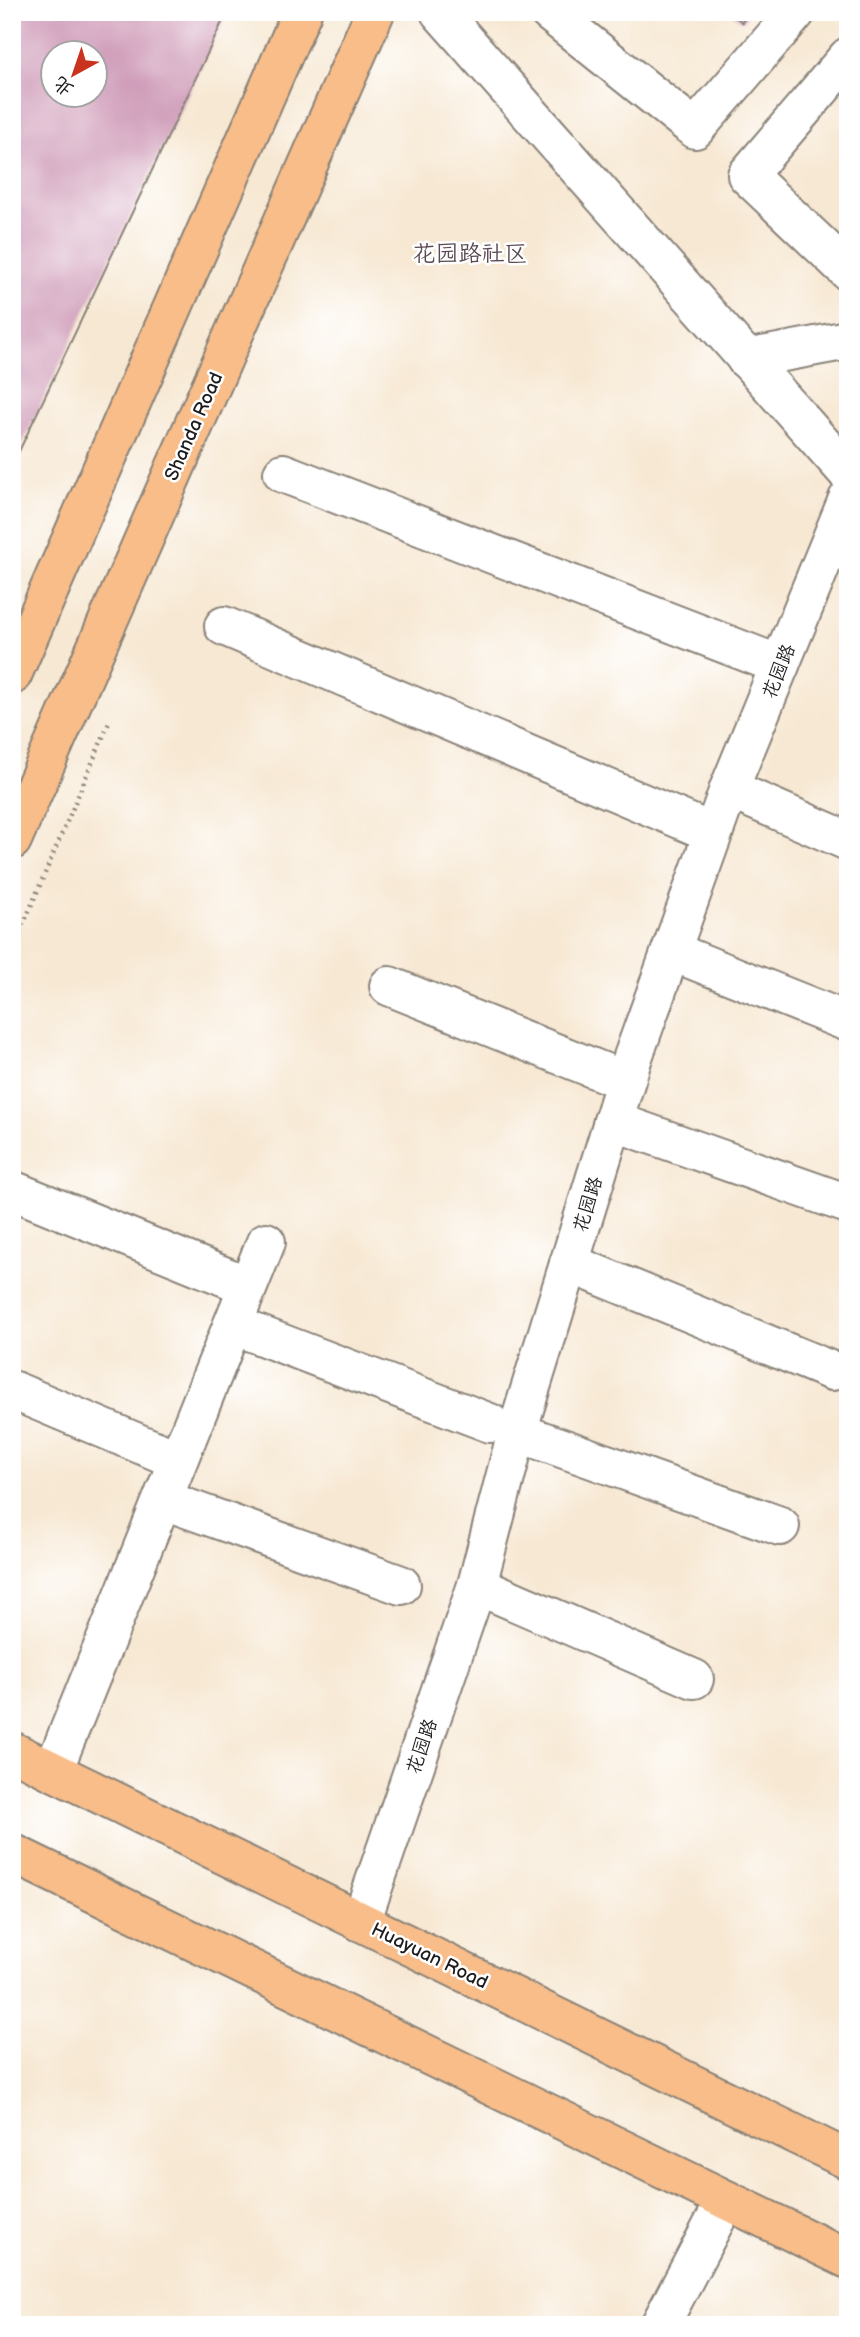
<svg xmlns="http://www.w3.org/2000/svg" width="860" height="2337" viewBox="0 0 860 2337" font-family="'Balsamiq Sans','LXGW WenKai TC',sans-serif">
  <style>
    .building { fill: #d09eba; fill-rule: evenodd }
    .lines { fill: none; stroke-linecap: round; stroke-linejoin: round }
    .minor-casing { stroke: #8a8278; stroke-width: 42 }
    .major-casing { stroke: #8a8278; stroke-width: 42 }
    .path { stroke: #8a8278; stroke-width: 4.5; stroke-dasharray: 2 5; stroke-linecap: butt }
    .minor { stroke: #fff; stroke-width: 38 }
    .major { stroke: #f8bd89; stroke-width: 38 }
    .labels { text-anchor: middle; stroke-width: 5; stroke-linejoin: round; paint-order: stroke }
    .street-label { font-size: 19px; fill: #1c1c1c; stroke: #fff }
    .quarter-label { font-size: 23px; fill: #5b4a53; stroke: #fff }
  </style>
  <rect width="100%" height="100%" fill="#fff"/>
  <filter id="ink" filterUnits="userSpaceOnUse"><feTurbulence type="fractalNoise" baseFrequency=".0143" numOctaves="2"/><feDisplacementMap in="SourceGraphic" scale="14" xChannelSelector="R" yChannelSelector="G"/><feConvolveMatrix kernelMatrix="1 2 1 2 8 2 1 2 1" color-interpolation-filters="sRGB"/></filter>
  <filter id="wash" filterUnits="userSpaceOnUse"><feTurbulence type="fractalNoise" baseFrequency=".00686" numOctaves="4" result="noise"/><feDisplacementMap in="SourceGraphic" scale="28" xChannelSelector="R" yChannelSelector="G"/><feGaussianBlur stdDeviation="1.57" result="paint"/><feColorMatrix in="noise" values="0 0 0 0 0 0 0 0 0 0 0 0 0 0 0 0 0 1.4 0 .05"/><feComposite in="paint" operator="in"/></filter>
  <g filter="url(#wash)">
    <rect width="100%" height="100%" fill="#f7e8d3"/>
    <g id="blocks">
      <g class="building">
        <path d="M14,12h213l-215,454v-446l4,-4zM52,52h42v42h-42z"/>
        <polygon points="730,12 750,12 742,22"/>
      </g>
    </g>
  </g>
  <g filter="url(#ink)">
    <use href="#blocks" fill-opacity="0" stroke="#8a8278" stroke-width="2"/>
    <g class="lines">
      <defs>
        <g id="minor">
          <polyline points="440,12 848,473"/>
          <polyline points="549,12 695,129 796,12"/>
          <polyline points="848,57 747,175 848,271"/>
          <polyline points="746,359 848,340"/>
          <polyline points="283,473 780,665"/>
          <polyline points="224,626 713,833"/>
          <polyline points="729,789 848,841"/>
          <polyline points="671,951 848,1022"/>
          <polyline points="389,986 625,1081"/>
          <polyline points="613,1121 848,1204"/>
          <polyline points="12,1190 248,1286"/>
          <polyline points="569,1263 832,1371"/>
          <polyline points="233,1325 490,1423"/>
          <polyline points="12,1390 178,1460"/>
          <polyline points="517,1432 780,1526"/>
          <polyline points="164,1500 401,1585"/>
          <polyline points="477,1585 694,1679"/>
          <polyline points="53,1771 266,1242"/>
          <polyline points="361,1922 477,1585 517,1432 633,1057 729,789 848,499"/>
          <polyline points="660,2325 726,2200"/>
        </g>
        <g id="major">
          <polyline points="12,675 302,12"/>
          <polyline points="12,840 375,12"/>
          <polyline points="12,1751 848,2160"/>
          <polyline points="12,1853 848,2259"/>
        </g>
      </defs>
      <use href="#minor" class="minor-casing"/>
      <use href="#major" class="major-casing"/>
      <polyline class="path" points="12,951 109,723"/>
      <use href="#minor" class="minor"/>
      <use href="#major" class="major"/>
    </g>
  </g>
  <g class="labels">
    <g class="street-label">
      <text transform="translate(193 426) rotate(-66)" y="7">Shanda Road</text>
      <text transform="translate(778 671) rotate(-68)" y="7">花园路</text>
      <text transform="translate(587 1204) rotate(-73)" y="7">花园路</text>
      <text transform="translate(421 1746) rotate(-71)" y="7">花园路</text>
      <text transform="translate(430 1955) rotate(26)" y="7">Huayuan Road</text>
    </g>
    <g class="quarter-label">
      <text x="470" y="261">花园路社区</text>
    </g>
  </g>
  <rect width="860" height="2337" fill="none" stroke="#fff" stroke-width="42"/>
  <g transform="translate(74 74) rotate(220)"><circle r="33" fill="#ffffff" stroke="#a4a4a4" stroke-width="2"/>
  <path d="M0-5L12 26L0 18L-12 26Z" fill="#c8321e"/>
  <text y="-10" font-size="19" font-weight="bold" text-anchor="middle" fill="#1c1c1c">北</text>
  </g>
</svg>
